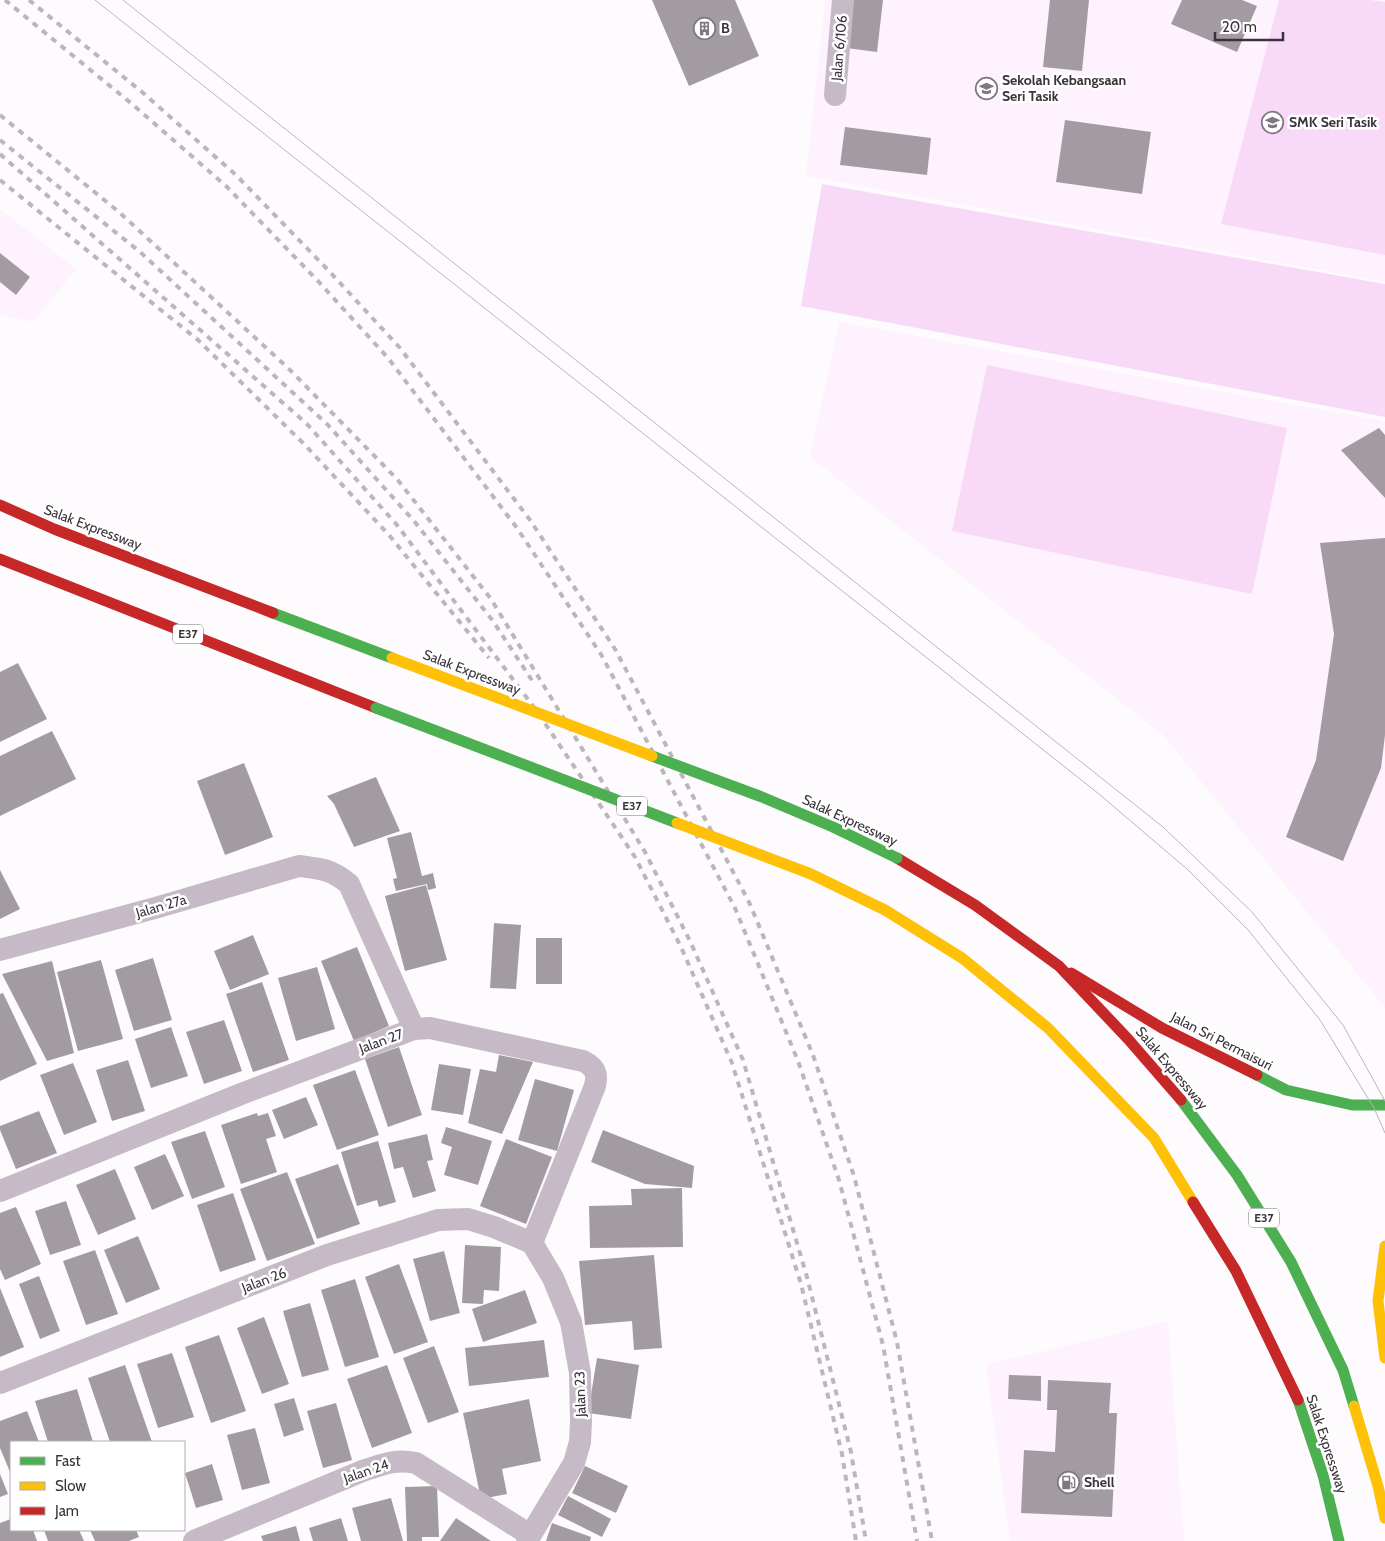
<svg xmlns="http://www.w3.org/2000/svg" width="1385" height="1541" viewBox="0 0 1385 1541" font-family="Cabin,sans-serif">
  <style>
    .built { fill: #fdf2fd }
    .green { fill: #f9d9f8 }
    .building { fill: #a29ca2 }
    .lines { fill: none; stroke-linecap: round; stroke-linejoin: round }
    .street { stroke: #c7bac7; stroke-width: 22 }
    .fast { stroke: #4caf50; stroke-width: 11 }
    .slow { stroke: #ffc107; stroke-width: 11 }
    .jam { stroke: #c62828; stroke-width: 11 }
    .tram { stroke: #bdb5bd; stroke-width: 1 }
    .rail { stroke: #bdb5bd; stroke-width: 4; stroke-dasharray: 6 6; stroke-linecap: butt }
    .fast-bridge { stroke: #4caf50; stroke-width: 11 }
    .slow-bridge { stroke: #ffc107; stroke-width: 11 }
    .labels { text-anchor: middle; stroke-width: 5; stroke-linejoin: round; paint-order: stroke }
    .shield { fill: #fff; stroke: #767076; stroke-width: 1 }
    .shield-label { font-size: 12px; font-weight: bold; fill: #3b323b }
    .poi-label { font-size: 14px; font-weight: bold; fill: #3b323b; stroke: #fff; text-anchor: start }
    .street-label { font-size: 14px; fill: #3b323b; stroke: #fff }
  </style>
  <rect width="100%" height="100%" fill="#fefbfe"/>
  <g class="built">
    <polygon points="825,0 1385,0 1385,282 806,176"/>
    <polygon points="0,209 76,269 33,322 0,315"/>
    <polygon points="839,322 1385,421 1385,1008 1164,736 810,457"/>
    <polygon points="1168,1321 1184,1541 1010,1541 986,1365"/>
  </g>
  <g class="green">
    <polygon points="1279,0 1370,0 1385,2 1385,255 1221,224"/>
    <polygon points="822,184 1385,284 1385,417 801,306"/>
    <polygon points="987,365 1287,428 1252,594 952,531"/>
  </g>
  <g class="building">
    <polygon points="652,0 735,0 759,56 689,86"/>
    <polygon points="844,0 883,0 877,52 839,47"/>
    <polygon points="1050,0 1089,0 1082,71 1043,67"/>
    <polygon points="1182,0 1242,0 1257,6 1237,52 1171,24"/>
    <polygon points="1065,120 1151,132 1142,194 1056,182"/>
    <polygon points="845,127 931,138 927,175 840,165"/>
    <polygon points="0,253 30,277 16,295 0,282"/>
    <polygon points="1379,428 1385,435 1385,498 1341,450"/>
    <polygon points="1385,538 1385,735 1381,768 1343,861 1286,837 1316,760 1334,634 1320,543"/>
    <polygon points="18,663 47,719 0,742 0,672"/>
    <polygon points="52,731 76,779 0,816 0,756"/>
    <polygon points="244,763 273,837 225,855 197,781"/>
    <polygon points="376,777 400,831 354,847 334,804 327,796"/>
    <polygon points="411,832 422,876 433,873 436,888 428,890 427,884 396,891 393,879 397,878 387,838"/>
    <polygon points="0,870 20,909 0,919"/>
    <polygon points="426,885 447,960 405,971 385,896"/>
    <polygon points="494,923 521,925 516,989 490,988"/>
    <polygon points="253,935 269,974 230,990 214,951"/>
    <rect x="536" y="938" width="26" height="46"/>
    <polygon points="357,947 389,1026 354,1041 321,961"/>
    <polygon points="153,958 172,1020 134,1031 115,970"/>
    <polygon points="101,960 123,1039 78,1051 57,972"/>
    <polygon points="52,961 74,1053 47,1061 2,974"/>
    <polygon points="317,967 335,1029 296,1041 278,978"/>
    <polygon points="262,982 289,1060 253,1072 226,994"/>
    <polygon points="3,993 37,1064 0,1081 0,994"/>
    <polygon points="224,1020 242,1071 204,1084 186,1032"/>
    <polygon points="171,1027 188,1076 151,1088 135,1039"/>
    <polygon points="399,1047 422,1115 388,1127 365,1059"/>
    <polygon points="499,1055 533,1062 502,1134 468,1123 480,1069 496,1072"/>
    <polygon points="128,1060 145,1111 112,1121 96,1070"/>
    <polygon points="73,1063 97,1122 64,1135 40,1075"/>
    <polygon points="439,1064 471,1069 463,1115 431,1110"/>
    <polygon points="355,1070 379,1135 337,1150 313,1085"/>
    <polygon points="535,1079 574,1090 557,1151 518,1140"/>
    <polygon points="306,1097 318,1125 284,1139 272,1110"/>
    <polygon points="39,1111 57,1153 16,1169 0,1130 0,1126"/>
    <polygon points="257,1113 258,1116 268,1113 276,1136 266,1139 277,1172 241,1184 221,1125"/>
    <polygon points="446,1127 492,1141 478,1185 444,1175 452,1147 441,1143"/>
    <polygon points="603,1130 694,1166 692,1188 645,1184 591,1162"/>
    <polygon points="205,1131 225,1187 192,1199 171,1142"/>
    <polygon points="427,1134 433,1160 427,1161 436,1191 413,1198 403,1167 394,1169 388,1143"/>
    <polygon points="506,1139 552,1157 526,1224 480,1206"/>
    <polygon points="378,1141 396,1202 379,1207 377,1200 357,1206 341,1152"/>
    <polygon points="165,1154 184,1196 152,1210 134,1167"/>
    <polygon points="338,1164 360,1224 317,1239 295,1179"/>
    <polygon points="115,1169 136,1219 98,1235 76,1185"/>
    <polygon points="287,1172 315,1244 267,1261 240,1189"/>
    <polygon points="682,1188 683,1247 590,1248 589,1206 632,1205 631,1189"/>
    <polygon points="233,1193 256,1260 220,1272 197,1205"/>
    <polygon points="66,1201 81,1245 50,1255 35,1211"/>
    <polygon points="16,1207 41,1264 5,1280 0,1269 0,1213"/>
    <polygon points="138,1236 160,1289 126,1303 104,1250"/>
    <polygon points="465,1245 501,1247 499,1291 484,1290 483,1304 462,1303"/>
    <polygon points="95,1250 118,1314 86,1325 63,1261"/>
    <polygon points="444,1251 460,1313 430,1321 413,1259"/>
    <polygon points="654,1255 662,1348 634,1350 632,1321 585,1325 579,1261"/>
    <polygon points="399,1264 428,1342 394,1354 365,1277"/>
    <polygon points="39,1276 60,1331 40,1339 19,1284"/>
    <polygon points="355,1279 379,1357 345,1367 321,1290"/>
    <polygon points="0,1288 24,1347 0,1357"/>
    <polygon points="525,1290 537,1323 483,1342 472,1309"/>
    <polygon points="310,1303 329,1370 302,1377 283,1311"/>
    <polygon points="264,1317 289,1384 262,1394 237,1328"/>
    <polygon points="219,1335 246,1411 211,1423 185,1347"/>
    <polygon points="544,1340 549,1377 469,1386 465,1348"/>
    <polygon points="434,1346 459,1412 428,1423 403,1358"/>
    <polygon points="172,1353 194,1417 158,1428 137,1364"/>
    <polygon points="597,1358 639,1365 631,1419 588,1413"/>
    <polygon points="125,1365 152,1442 110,1442 88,1378"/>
    <polygon points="387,1365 412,1433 372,1448 347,1379"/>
    <polygon points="1009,1375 1041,1376 1041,1401 1008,1399"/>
    <polygon points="1048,1380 1111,1383 1109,1413 1117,1413 1112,1517 1021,1513 1024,1450 1055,1452 1057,1410 1047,1410"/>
    <polygon points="77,1389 93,1442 48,1442 35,1401"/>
    <polygon points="294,1398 304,1430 284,1437 274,1404"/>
    <polygon points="529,1399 541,1461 502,1469 507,1494 481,1499 463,1413"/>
    <polygon points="336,1403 352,1460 323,1468 307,1411"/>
    <polygon points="27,1411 39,1442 11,1442 11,1472 10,1472 0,1448 0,1421"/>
    <polygon points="255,1428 270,1483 242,1490 227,1435"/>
    <polygon points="212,1464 223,1500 196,1508 185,1473"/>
    <polygon points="585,1466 628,1486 616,1513 572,1493"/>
    <polygon points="0,1474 8,1494 0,1497"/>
    <polygon points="437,1486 439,1537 422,1537 422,1541 407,1541 405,1487"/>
    <polygon points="568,1496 611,1519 602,1537 558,1515"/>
    <polygon points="391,1498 403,1541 361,1541 352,1508"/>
    <polygon points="341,1518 348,1541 313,1541 309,1528"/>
    <polygon points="456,1518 491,1541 440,1541"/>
    <polygon points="11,1519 11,1530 33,1530 37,1541 0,1541 0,1523"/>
    <polygon points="552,1523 591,1537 590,1541 546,1541"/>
    <polygon points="296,1526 300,1541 263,1541 261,1536"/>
    <polygon points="44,1530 79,1530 84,1541 48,1541"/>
    <polygon points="90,1530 136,1530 139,1537 129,1541 95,1541"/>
  </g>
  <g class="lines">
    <g class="street">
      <polyline points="835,95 843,0"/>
      <path d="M0,950l155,-42 144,-42c23,3 32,3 50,18l65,145"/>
      <path d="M0,1191l241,-97 173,-65 16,-1 153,33c12,6 15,12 12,25l-63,157"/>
      <polyline points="0,1383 327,1255 438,1220 468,1219 494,1227 532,1243"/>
      <path d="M194,1541l171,-71c20,-6 30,-11 51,-7l114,72"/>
      <polyline points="527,1541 574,1463 580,1442 581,1422 580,1373 571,1322 553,1278 532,1243"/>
    </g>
    <g class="fast">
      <polyline points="273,613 392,658"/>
      <polyline points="1257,1075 1286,1090 1352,1105 1385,1105"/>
      <polyline points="1181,1100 1237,1175 1291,1262 1343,1370 1354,1406"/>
      <polyline points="1298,1400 1323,1475 1339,1541"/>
    </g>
    <g class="slow">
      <polyline points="885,910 962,958 1048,1028 1154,1138 1193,1202"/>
      <polyline points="1385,1246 1378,1301 1385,1358"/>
      <polyline points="1354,1406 1378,1486 1385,1518"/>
    </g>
    <g class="jam">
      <polyline points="0,505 54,529 273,613"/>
      <polyline points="0,559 376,708"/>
      <polyline points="897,858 975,905 1059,966 1128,1039 1181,1100"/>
      <polyline points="1071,973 1162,1028 1257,1075"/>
      <polyline points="1193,1202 1236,1271 1298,1400"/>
    </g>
    <g class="tram">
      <polyline points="95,0 1099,794 1187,869 1249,931 1320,1020 1374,1108 1385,1133"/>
      <polyline points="123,0 1163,827 1252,912 1343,1025 1385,1101"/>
    </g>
    <g class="rail">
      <polyline points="5,0 132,104 226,186 318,281 388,358 517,528 602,656 735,908 798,1061 839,1180 883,1345 917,1541"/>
      <polyline points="29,0 142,92 236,175 329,271 400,348 530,520 615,649 749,902 813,1055 854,1176 897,1342 932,1541"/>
      <polyline points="0,115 119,212 289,369 397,479 491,599 645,852 690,941 743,1060 807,1277 851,1452 866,1541"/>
      <polyline points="0,140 139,251 328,425 414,521 493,621 535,685"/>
      <polyline points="0,154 307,424 397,525 536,710 635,857 681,947 732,1063 801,1284 842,1454 856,1541"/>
      <polyline points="0,180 198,340 304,444 389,535 489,658"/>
    </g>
    <g class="fast-bridge">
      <polyline points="376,708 677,823"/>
      <polyline points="652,756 762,797 833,827 897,858"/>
    </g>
    <g class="slow-bridge">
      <polyline points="392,658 652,756"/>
      <polyline points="677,823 811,874 885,910"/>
    </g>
  </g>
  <defs>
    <symbol id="building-ring" viewBox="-11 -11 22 22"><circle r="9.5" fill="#fff" stroke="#7f787f" stroke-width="1.5"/><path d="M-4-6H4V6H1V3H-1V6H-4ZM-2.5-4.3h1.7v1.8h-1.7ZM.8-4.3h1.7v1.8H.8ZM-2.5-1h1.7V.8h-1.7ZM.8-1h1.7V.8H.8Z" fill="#7f787f"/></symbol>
    <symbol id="school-ring" viewBox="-11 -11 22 22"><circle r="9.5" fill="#fff" stroke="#7f787f" stroke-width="1.5"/><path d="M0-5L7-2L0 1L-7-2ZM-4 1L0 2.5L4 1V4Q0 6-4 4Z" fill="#7f787f"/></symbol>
    <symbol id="fuel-ring" viewBox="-11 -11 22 22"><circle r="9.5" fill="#fff" stroke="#7f787f" stroke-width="1.5"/><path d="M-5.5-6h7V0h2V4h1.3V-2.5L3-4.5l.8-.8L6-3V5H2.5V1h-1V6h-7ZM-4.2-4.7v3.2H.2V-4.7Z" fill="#7f787f"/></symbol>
  </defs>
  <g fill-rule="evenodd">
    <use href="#building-ring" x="692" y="16" width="25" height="25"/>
    <use href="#school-ring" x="974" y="76" width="25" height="25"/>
    <use href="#school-ring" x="1260" y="110" width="25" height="25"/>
    <use href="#fuel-ring" x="1056" y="1470" width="25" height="25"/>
  </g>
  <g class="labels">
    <g class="shield">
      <rect x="173" y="624.5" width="30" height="19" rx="4"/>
      <rect x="617" y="796.5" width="30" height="19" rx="4"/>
      <rect x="1249" y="1208.5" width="30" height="19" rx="4"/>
    </g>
    <g class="shield-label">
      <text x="188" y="638">E37</text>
      <text x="632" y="810">E37</text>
      <text x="1264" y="1222">E37</text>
    </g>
    <g class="poi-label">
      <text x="721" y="33">B</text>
      <text x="1002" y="85">Sekolah Kebangsaan<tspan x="1002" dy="16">Seri Tasik</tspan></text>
      <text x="1289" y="127">SMK Seri Tasik</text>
      <text x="1084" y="1487">Shell</text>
    </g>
    <g class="street-label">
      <text transform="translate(839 48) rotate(-85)" y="5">Jalan 6/106</text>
      <text transform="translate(93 527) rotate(21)" y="5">Salak Expressway</text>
      <text transform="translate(472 672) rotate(21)" y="5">Salak Expressway</text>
      <text transform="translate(850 820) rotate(25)" y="5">Salak Expressway</text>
      <text transform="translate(161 906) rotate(-16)" y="5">Jalan 27a</text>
      <text transform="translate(381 1041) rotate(-20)" y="5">Jalan 27</text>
      <text transform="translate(1222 1041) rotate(27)" y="5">Jalan Sri Permaisuri</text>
      <text transform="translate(1172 1068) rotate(50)" y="5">Salak Expressway</text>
      <text transform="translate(264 1280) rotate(-21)" y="5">Jalan 26</text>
      <text transform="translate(580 1394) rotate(-92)" y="5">Jalan 23</text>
      <text transform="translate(1327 1444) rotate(72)" y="5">Salak Expressway</text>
      <text transform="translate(366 1471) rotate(-19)" y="5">Jalan 24</text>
    </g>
  </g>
  <rect x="10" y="1441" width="175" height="90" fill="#ffffff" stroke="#b1adb1"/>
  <rect x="20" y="1457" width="25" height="8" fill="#4caf50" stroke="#b1adb1"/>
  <text x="55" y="1466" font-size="15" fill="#3b323b">Fast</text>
  <rect x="20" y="1482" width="25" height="8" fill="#ffc107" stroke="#b1adb1"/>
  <text x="55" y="1491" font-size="15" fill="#3b323b">Slow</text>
  <rect x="20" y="1507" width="25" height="8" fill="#c62828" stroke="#b1adb1"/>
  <text x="55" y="1516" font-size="15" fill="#3b323b">Jam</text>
  <path d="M1215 32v8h68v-8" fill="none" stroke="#3b323b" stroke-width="2.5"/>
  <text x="1222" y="32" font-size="15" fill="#3b323b" stroke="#ffffff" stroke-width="4" paint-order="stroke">20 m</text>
</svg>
